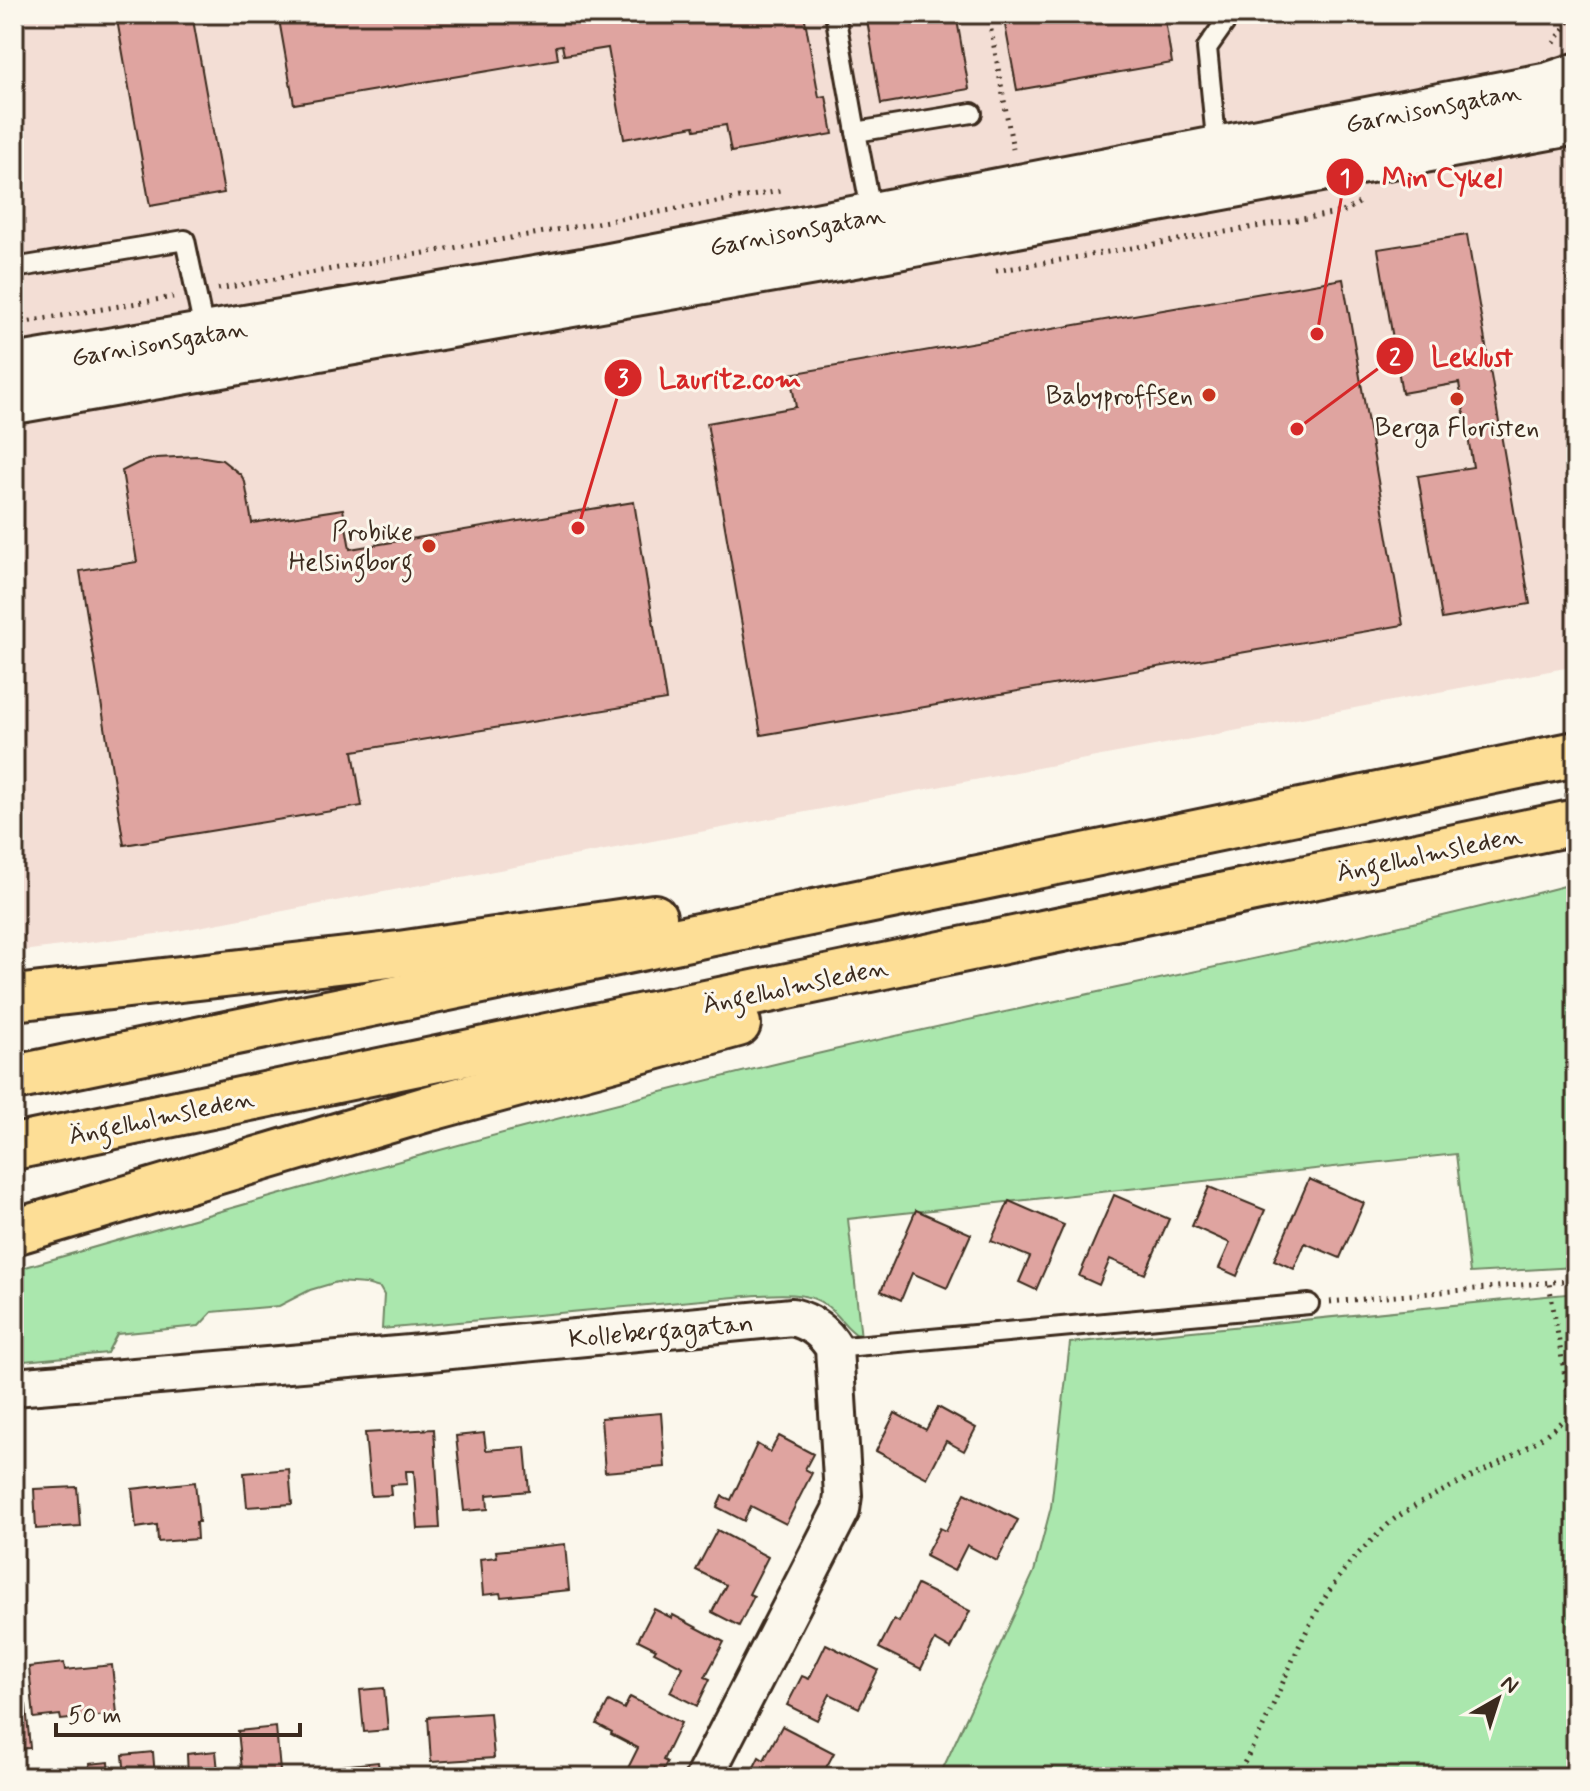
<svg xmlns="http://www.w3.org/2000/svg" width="1590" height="1791" viewBox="0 0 1590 1791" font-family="Mynerve,sans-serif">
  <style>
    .built { fill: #f3ded5 }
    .green { fill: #aae7ad; stroke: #728866; stroke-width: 2 }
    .building { fill: #dfa4a0; stroke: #3b2a1e; stroke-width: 2 }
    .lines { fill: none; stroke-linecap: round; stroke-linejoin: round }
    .service-casing { stroke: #3b2a1e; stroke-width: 24 }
    .minor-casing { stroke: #3b2a1e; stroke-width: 42 }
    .tertiary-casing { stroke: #3b2a1e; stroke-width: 50 }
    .motorway-casing { stroke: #3b2a1e; stroke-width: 50 }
    .path { stroke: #3b2a1e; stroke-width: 5; stroke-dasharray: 2 6; stroke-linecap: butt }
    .service { stroke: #fbf7ec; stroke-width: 18 }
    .minor { stroke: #fbf7ec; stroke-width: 36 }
    .tertiary { stroke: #fbf7ec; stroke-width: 44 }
    .motorway { stroke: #fdde96; stroke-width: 44 }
    .poi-dot { fill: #c8321e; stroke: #fbf7ec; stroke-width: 3 }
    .labels { text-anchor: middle; stroke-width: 6; stroke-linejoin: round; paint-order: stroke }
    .street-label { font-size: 26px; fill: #3b2a1e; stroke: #fbf7ec }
    .poi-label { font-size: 26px; fill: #3b2a1e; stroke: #fbf7ec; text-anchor: end }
    .leader { fill: none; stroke: #d62828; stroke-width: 3 }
    .callout-dot { fill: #d62828; stroke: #fbf7ec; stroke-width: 3 }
    .mark-label { font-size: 24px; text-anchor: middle; font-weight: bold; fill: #fff }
    .callout-label { font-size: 28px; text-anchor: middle; font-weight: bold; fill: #d62828; stroke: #fbf7ec; stroke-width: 6; stroke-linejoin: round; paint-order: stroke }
  </style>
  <rect width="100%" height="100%" fill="#fbf7ec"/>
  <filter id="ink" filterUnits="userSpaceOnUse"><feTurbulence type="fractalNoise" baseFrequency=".0125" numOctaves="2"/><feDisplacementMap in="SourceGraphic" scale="16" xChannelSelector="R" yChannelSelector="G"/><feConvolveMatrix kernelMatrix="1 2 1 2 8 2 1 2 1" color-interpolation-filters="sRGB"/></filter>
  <g filter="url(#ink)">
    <polygon class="built" points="14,14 1576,14 1576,666 172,932 14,952"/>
    <g class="green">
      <path d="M1576,883v384l-106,6 -14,-119 -608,65 13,119c-16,-11 -15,-14 -27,-26 -20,-22 -51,-18 -77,-17l-375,34 2,-34 -4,-7 -14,-4 -29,-2 -27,8 -31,16 -67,6 -13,14 -82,8 -10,19 -93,9v-91l15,-5c267,-77 534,-153 805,-216 247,-57 497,-103 742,-167z"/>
      <polygon points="1576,1293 1576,1777 939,1777 1034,1572 1051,1507 1070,1343"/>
    </g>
    <g class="building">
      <polygon points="116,14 192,14 224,193 150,206"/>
      <polygon points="278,14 804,14 819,97 826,96 833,134 731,152 726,125 695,130 694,126 624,139 608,48 564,55 562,45 556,46 558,59 294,104"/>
      <polygon points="866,14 956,14 969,89 881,104"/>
      <polygon points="1003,14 1164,14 1172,63 1017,90"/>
      <polygon points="1467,235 1530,604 1442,619 1418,476 1473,467 1459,383 1402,393 1378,249"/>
      <polygon points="1343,279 1403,625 761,735 707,423 796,407 790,374"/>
      <polygon points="198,456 222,460 241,475 245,482 252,523 343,509 350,549 634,502 666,700 353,751 362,806 124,845 80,571 137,562 122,471 138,463 156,458"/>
      <polygon points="1309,1179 1364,1203 1340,1258 1305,1243 1294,1269 1274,1260"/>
      <polygon points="1209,1187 1265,1210 1237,1276 1219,1268 1230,1243 1192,1226"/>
      <polygon points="1114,1195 1169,1219 1145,1274 1110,1259 1099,1285 1079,1276"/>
      <polygon points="1009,1201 1064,1225 1036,1290 1019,1282 1030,1257 991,1241"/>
      <polygon points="916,1210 971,1234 947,1288 912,1273 901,1300 881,1291"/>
      <polygon points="938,1407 976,1428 964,1451 946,1441 927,1478 876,1451 895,1413 926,1430"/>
      <polygon points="661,1413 665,1467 605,1472 601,1418"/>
      <polygon points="434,1429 440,1528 418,1529 414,1471 406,1471 407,1484 390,1485 391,1495 371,1496 365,1433"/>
      <polygon points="484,1433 486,1450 525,1447 529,1491 487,1495 488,1509 464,1511 456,1436"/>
      <polygon points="779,1436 813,1454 805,1469 812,1473 786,1524 751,1506 744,1521 717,1507 722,1496 731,1500 757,1444 770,1452"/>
      <polygon points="289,1469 292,1504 247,1507 244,1473"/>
      <polygon points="195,1482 199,1522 196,1522 197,1539 158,1542 157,1525 136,1528 132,1489"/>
      <polygon points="77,1487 80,1526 36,1529 34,1489"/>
      <polygon points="965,1493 1018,1520 997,1561 967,1545 954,1571 925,1556 940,1528 946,1531"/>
      <polygon points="717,1530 768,1557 749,1594 754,1596 739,1626 712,1612 726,1585 696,1570"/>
      <polygon points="565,1544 569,1590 501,1597 500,1593 483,1595 480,1559 497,1557 496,1551"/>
      <polygon points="917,1585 970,1611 951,1649 935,1640 921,1669 879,1648 894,1619 899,1622"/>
      <polygon points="654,1609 672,1618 673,1615 724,1642 705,1677 710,1679 697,1706 670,1692 683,1667 654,1652 656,1649 638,1640"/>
      <polygon points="826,1644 878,1670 859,1708 830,1694 817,1720 787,1705 802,1676 809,1679"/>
      <polygon points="64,1663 65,1670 112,1665 117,1714 61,1720 60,1715 34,1718 29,1667"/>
      <polygon points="384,1688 388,1730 364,1732 360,1690"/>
      <polygon points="630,1697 681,1723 663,1760 667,1762 660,1777 624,1776 638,1748 611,1734 612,1732 597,1724 609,1701 624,1709"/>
      <polygon points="26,1705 30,1748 14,1749 14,1706"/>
      <polygon points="490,1713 494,1758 431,1762 428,1717"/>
      <polygon points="782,1726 834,1753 821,1777 749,1777 759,1757 764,1760"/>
      <polygon points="276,1727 280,1771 245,1774 245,1777 188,1776 187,1754 216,1751 218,1771 242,1769 238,1731"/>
      <polygon points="153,1752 155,1777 125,1777 123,1755"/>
      <polygon points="109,1762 110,1777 90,1777 89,1764"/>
      <polygon points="378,1762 380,1777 323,1777 322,1768"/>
    </g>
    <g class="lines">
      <defs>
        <g id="service">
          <polyline points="835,14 856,132"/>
          <polyline points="1217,149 1207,48 1231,14"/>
          <polyline points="872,215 856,132 972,113"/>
          <polyline points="14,268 185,240 205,335"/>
          <polyline points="834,1348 1309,1304"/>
        </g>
        <path id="minor" d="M14,1387l396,-33 382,-37c19,5 32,14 42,31l9,147 -2,15 -137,267"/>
        <g id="tertiary">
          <polyline points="14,367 583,271 1549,85 1576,76"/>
          <polyline points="14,401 837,258 1576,122"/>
        </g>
        <g id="motorway">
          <polyline points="14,998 399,954 654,917"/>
          <polyline points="14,1078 1576,754"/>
          <polyline points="14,1147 1576,822"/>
          <polyline points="14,1232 427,1109 738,1024"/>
        </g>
      </defs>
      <use href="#service" class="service-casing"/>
      <use href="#minor" class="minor-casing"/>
      <use href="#tertiary" class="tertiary-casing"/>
      <use href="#motorway" class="motorway-casing"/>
      <g class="path">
        <polyline points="988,14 1013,149"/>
        <polyline points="1554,43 1574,14"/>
        <polyline points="996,271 1343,212 1359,203"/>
        <polyline points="218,289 780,191"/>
        <polyline points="14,324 173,297"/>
        <polyline points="1330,1302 1576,1280"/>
        <polyline points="1571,1412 1576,1426"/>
        <path d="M1237,1777c9,-18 19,-36 28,-54 30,-66 52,-132 107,-183 9,-8 17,-18 27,-24 55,-37 126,-55 172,-104l-22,-129"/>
      </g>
      <use href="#service" class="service"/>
      <use href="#minor" class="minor"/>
      <use href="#tertiary" class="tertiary"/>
      <use href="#motorway" class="motorway"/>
    </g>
  </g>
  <g class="poi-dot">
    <circle cx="1209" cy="395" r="8"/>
    <circle cx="1457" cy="399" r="8"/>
    <circle cx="429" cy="546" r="8"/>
  </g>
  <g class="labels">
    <g class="street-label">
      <text transform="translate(1433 107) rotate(-11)" y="9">Garnisonsgatan</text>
      <text transform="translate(797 230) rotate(-11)" y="9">Garnisonsgatan</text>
      <text transform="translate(159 342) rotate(-10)" y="9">Garnisonsgatan</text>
      <text transform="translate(1429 853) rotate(-12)" y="9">Ängelholmsleden</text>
      <text transform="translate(795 985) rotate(-12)" y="9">Ängelholmsleden</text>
      <text transform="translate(161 1116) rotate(-12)" y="9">Ängelholmsleden</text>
      <text transform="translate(661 1330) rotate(-5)" y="9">Kollebergagatan</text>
    </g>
    <g class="poi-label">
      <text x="1193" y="404">Babyproffsen</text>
      <text x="1457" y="436" text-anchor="middle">Berga Floristen</text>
      <text x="413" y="540">Probike<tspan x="413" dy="30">Helsingborg</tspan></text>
    </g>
  </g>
  <path class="leader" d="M1317 334L1345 177M1297 429L1395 356M578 528L623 378"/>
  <g class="callout-dot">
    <circle cx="1317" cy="334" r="8"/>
    <circle cx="1297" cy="429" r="8"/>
    <circle cx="578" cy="528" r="8"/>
    <circle cx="1345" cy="177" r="20"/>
    <circle cx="1395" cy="356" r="20"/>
    <circle cx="623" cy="378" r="20"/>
  </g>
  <g class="mark-label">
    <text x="1345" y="186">1</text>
    <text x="1395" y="365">2</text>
    <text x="623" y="386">3</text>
  </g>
  <g class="callout-label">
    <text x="1442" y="187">Min Cykel</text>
    <text x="1472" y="366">Leklust</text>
    <text x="730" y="388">Lauritz.com</text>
  </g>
  <rect width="1590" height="1791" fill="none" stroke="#fbf7ec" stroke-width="48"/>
  <rect x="24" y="24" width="1542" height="1743" fill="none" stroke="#3b2a1e" stroke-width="3" filter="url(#ink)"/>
  <g transform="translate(1498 1699) rotate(39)" stroke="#fbf7ec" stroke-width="6" paint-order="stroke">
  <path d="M0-6L14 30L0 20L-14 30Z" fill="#3b2a1e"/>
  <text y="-12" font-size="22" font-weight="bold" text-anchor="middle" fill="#3b2a1e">N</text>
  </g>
  <path d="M56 1723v12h244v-12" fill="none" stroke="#3b2a1e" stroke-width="4"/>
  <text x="68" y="1723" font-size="24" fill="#3b2a1e" stroke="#fbf7ec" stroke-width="6" paint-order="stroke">50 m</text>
</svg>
